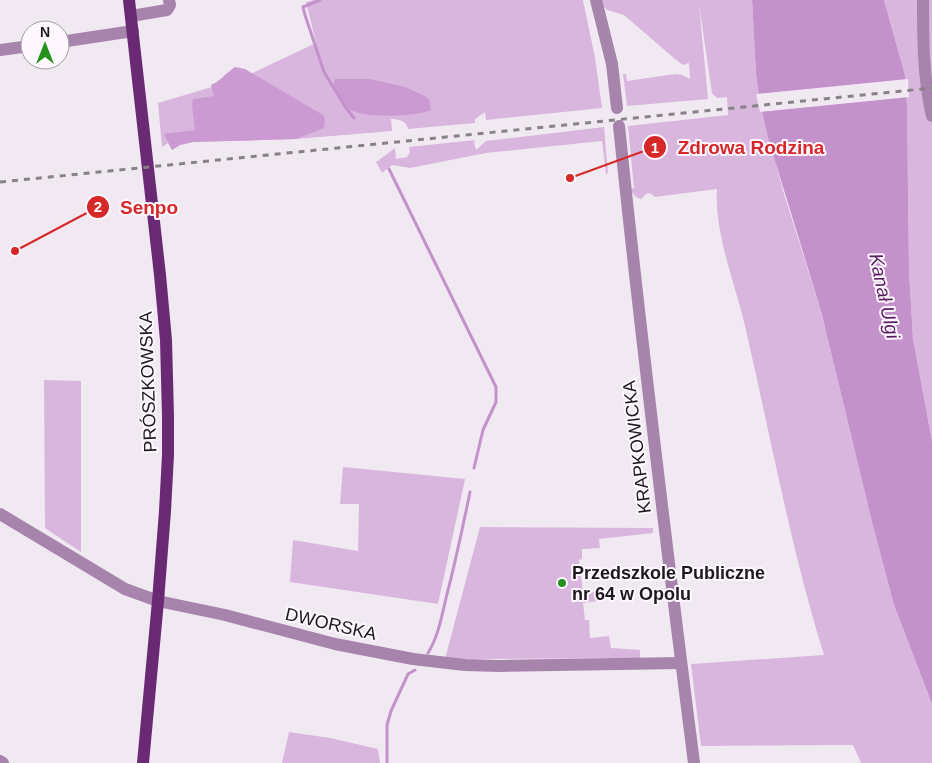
<svg xmlns="http://www.w3.org/2000/svg" width="932" height="763" viewBox="0 0 932 763" font-family="Arial,sans-serif">
  <style>
    .green { fill: #d9b6dd }
    .forest { fill: #cc9ad3 }
    .water { fill: #c492cb }
    .pier { fill: #f1e9f2 }
    .lines { fill: none; stroke-linecap: round; stroke-linejoin: round }
    .stream { stroke: #c492cb; stroke-width: 3 }
    .minor { stroke: #a784ac; stroke-width: 12 }
    .major { stroke: #692a73; stroke-width: 12 }
    .rail { stroke: #888288; stroke-width: 3; stroke-dasharray: 6 6; stroke-linecap: butt }
    .poi-dot { fill: #24931d; stroke: #fef7ff; stroke-width: 2 }
    .labels { text-anchor: middle; stroke-width: 4; stroke-linejoin: round; paint-order: stroke }
    .street-label { font-size: 18px; fill: #1c191c; stroke: #fef7ff }
    .poi-label { font-size: 18px; font-weight: bold; fill: #1c191c; stroke: #fef7ff; text-anchor: start }
    .water-label { font-size: 19px; font-style: italic; fill: #581c61; stroke: #fef7ff }
    .leader { fill: none; stroke: #d62828; stroke-width: 2 }
    .callout-dot { fill: #d62828; stroke: #fef7ff; stroke-width: 2 }
    .mark-label { font-size: 15px; text-anchor: middle; font-weight: bold; fill: #fff }
    .callout-label { font-size: 19px; text-anchor: middle; font-weight: bold; fill: #d62828; stroke: #fef7ff; stroke-width: 4; stroke-linejoin: round; paint-order: stroke }
  </style>
  <rect width="100%" height="100%" fill="#f1e9f2"/>
  <g class="green">
    <path d="M314,0h269l12,58 7,50 -116,12 -1,-8 -10,7v4l-67,6c-2,-8 -9,-10 -17,-10l1,12 -96,8 -103,3 -13,3 -8,5 -4,-7 -6,4 -4,-44 84,-25 74,-35 -10,-41z"/>
    <path d="M601,0h151l4,74 4,29 24,91 37,117 51,211 22,83 38,99v59h-71l-8,-18 -152,1 -10,-82 133,-9c-33,-106 -53,-216 -78,-325 -10,-44 -32,-97 -29,-141l-62,8 -5,-4 -4,1 -5,5c-5,-1 -9,-5 -10,-10l3,-1 -6,-62 100,-11 -1,-18 -10,1 -5,-5 -13,-89 9,95 -81,7 -4,-32h3l1,7 48,-7 7,1 8,4 -1,-16 -6,2 -8,-6 -51,-44 -17,-5 -4,-4z"/>
    <polygon points="884,0 932,0 932,441 913,339 909,271 907,105 905,75"/>
    <polygon points="604,127 608,173 606,174 602,141 486,153 410,168 392,165 382,173 376,162 395,148 396,159 407,157 410,152 409,147 475,140 474,142 476,150 486,141"/>
    <polygon points="44,380 81,381 81,552 45,528"/>
    <polygon points="343,467 465,479 438,604 290,582 293,540 358,551 359,504 340,504"/>
    <polygon points="480,527 653,528 653,533 599,539 600,548 582,549 582,559 579,560 583,593 596,592 597,601 583,603 585,620 589,620 590,638 609,636 611,648 640,650 640,658 445,659"/>
    <polygon points="289,732 330,738 378,749 380,763 282,763"/>
  </g>
  <g class="forest">
    <path d="M235,67l10,2 78,46 2,4 -1,9 -28,11 -103,3 -13,3 -8,5 -8,-16 31,-4 -3,-24 1,-7 21,-3 -3,-11c7,-2 16,-13 24,-18z"/>
    <path d="M335,79h35l35,8 20,9 5,5 1,9c-16,7 -70,9 -84,-2 -6,-4 -9,-16 -14,-22z"/>
  </g>
  <polygon class="water" points="752,0 884,0 905,75 907,105 909,271 913,339 932,441 932,704 894,605 872,522 821,311 769,141 760,103 756,74"/>
  <polygon class="pier" points="908,79 909,97 760,112 756,94"/>
  <g class="lines">
    <g class="stream">
      <polyline points="320,0 303,7 305,15 324,72 346,108 354,118"/>
      <polyline points="389,169 496,387 496,402 483,430 474,468"/>
      <path d="M428,653c11,-18 14,-39 19,-59 9,-34 16,-68 23,-102"/>
      <polyline points="387,763 387,725 391,711 408,674 415,670"/>
    </g>
    <g class="minor">
      <polyline points="596,0 612,64 617,108"/>
      <path d="M923,0c0,38 0,78 9,116"/>
      <polyline points="131,16 167,10 170,5 169,0"/>
      <polyline points="60,42 133,31"/>
      <polyline points="0,50 30,46"/>
      <path d="M619,126c22,213 48,425 75,637"/>
      <polyline points="0,514 125,589 158,601 225,615 335,644 413,659 465,665 500,666 681,663"/>
      <polyline points="0,761 3,763"/>
    </g>
    <polyline class="major" points="129,0 160,275 166,340 168,416 168,455 165,511 158,601 143,763"/>
    <polyline class="rail" points="0,182 932,88"/>
  </g>
  <circle class="poi-dot" cx="562" cy="583" r="5"/>
  <g class="labels">
    <g class="street-label">
      <text transform="translate(148 382) rotate(-92)" y="6">PRÓSZKOWSKA</text>
      <text transform="translate(637 447) rotate(-97)" y="6">KRAPKOWICKA</text>
      <text transform="translate(331 624) rotate(13)" y="6">DWORSKA</text>
    </g>
    <g class="poi-label">
      <text x="572" y="579">Przedszkole Publiczne<tspan x="572" dy="21">nr 64 w Opolu</tspan></text>
    </g>
    <g class="water-label">
      <text transform="translate(885 296) rotate(78)" y="7">Kanał Ulgi</text>
    </g>
  </g>
  <path class="leader" d="M570 178L655 147M15 251L98 207"/>
  <g class="callout-dot">
    <circle cx="570" cy="178" r="5"/>
    <circle cx="15" cy="251" r="5"/>
    <circle cx="655" cy="147" r="12"/>
    <circle cx="98" cy="207" r="12"/>
  </g>
  <g class="mark-label">
    <text x="655" y="153">1</text>
    <text x="98" y="212">2</text>
  </g>
  <g class="callout-label">
    <text x="751" y="154">Zdrowa Rodzina</text>
    <text x="149" y="214">Senpo</text>
  </g>
  <g transform="translate(45 45)"><circle r="24" fill="#fef7ff" stroke="#a49ea4"/>
  <path d="M0-4L9 19L0 12L-9 19Z" fill="#24931d"/>
  <text y="-8" font-size="14" font-weight="bold" text-anchor="middle" fill="#1c191c">N</text>
  </g>
</svg>
